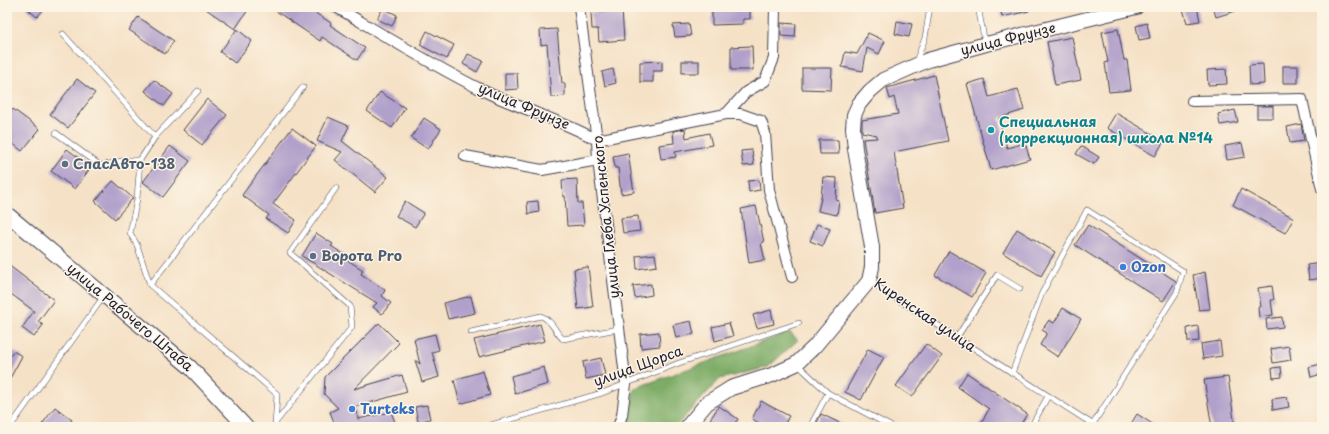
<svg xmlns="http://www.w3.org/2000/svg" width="1329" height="434" viewBox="0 0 1329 434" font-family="'Playpen Sans',sans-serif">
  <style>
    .forest { fill: #7dac66; stroke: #506750 }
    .building { fill: #b1a0cb }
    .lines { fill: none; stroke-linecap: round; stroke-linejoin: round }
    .lane-casing { stroke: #423f50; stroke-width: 6 }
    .street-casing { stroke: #423f50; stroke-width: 12 }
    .secondary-casing { stroke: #423f50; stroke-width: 16 }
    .lane { stroke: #fff; stroke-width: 5 }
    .street { stroke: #fff; stroke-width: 10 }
    .secondary { stroke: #fff; stroke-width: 14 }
    .culture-dot { fill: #0f9aa8; stroke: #fcf5e5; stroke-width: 1.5 }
    .service-dot { fill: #5c6f8a; stroke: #fcf5e5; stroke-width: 1.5 }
    .shop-dot { fill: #3f7fe0; stroke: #fcf5e5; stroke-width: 1.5 }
    .labels { text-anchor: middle; stroke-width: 3; stroke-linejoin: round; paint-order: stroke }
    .street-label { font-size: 14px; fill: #22223b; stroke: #fcf5e5 }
    .culture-label { font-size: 14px; font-weight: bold; fill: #0d838f; stroke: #fcf5e5; text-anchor: start }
    .service-label { font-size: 14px; font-weight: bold; fill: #4e5e75; stroke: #fcf5e5; text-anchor: start }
    .shop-label { font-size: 14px; font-weight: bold; fill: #366cbe; stroke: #fcf5e5; text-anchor: start }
  </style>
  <rect width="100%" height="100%" fill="#fcf5e5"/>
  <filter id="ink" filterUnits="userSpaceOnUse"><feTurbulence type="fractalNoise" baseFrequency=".025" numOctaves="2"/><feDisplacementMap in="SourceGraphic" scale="8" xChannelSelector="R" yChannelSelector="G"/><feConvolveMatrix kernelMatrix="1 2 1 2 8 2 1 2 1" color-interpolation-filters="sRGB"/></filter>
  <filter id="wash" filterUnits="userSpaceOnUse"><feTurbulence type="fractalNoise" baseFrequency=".012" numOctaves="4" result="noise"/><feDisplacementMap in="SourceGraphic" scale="16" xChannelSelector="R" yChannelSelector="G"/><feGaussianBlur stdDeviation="0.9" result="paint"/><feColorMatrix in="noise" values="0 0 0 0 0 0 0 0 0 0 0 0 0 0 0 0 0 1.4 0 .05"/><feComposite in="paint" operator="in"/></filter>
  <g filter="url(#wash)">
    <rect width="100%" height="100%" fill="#f5e1c6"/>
    <polygon class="forest" points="790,332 798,340 768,367 720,379 675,427 623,427 635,388"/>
    <g id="blocks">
      <g class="building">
        <polygon points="25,7 46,7 37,17"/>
        <polygon points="203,7 250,7 235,29"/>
        <polygon points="270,7 306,7 331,23 330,25 365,48 357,60 322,37 320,41"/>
        <polygon points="712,7 750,7 750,19 743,19 743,24 712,25"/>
        <polygon points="1000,7 1028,7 1029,11 1002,17"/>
        <polygon points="1191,7 1197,7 1200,21 1187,23 1183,9"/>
        <polygon points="1213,7 1241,7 1242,9 1216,17"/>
        <polygon points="383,8 397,15 392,26 377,19"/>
        <polygon points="622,9 624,40 599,42 598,29 592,29 591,12"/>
        <polygon points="138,17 174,41 165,54 129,30"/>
        <polygon points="897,21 912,24 909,37 895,34"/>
        <polygon points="781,23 796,24 795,37 781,36"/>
        <polygon points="1147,23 1150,38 1139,40 1136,26"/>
        <polygon points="689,24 691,36 675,37 673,25"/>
        <polygon points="237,29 252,41 235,63 220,52"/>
        <polygon points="557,29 562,84 565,83 565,96 551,97 547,44 541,45 540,30"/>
        <polygon points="1118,29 1124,60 1127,60 1131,90 1109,92 1105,63 1108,62 1102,32"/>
        <polygon points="427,31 454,45 447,59 420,45"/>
        <polygon points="868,33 885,41 879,54 867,48 863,71 842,67 845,52 857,54"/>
        <polygon points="1072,37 1081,80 1055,85 1047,42"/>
        <polygon points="752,46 753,70 731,70 731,47"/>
        <polygon points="468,54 483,61 477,72 463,64"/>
        <polygon points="662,61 662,71 653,71 653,82 640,82 640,62"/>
        <rect x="682" y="61" width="17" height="12"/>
        <polygon points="1263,64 1264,84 1250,85 1249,65"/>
        <rect x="1283" y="66" width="15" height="17"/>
        <polygon points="802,68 832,68 831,90 802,89"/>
        <polygon points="613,69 616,83 605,86 602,72"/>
        <polygon points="1226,69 1227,84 1208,85 1207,70"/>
        <polygon points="505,73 517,73 518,89 505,90"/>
        <polygon points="934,75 948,141 894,152 903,208 875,213 863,139 877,138 877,135 862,132 862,120 898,114 894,97 890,99 887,88"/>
        <polygon points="77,79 95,93 68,128 50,114"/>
        <polygon points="984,79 989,97 1018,89 1024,110 999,118 1007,148 1025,143 1030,159 991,170 967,84"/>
        <polygon points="154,80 173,94 164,106 145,91"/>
        <polygon points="380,92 405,108 392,128 367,111"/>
        <polygon points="207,99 227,115 202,145 183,130"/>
        <rect x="1257" y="106" width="16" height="12"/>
        <polygon points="13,109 40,129 22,151 7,139 7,116"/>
        <polygon points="1235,110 1238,122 1220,125 1218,114"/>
        <polygon points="1116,113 1164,141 1155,156 1107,128"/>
        <polygon points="328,117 349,126 342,141 388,177 375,192 335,160 342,152 317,141"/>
        <polygon points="424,118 441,129 428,149 411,138"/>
        <polygon points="1301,124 1304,141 1290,143 1287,127"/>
        <polygon points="292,128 316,146 273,204 296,220 288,233 266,219 269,215 242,195"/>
        <polygon points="685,129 686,138 709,133 712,145 675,152 676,157 661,159 659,145 674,143 673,131"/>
        <polygon points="819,140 838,140 839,154 820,154"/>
        <polygon points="1242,143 1245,157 1227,160 1225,146"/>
        <polygon points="170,146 190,161 163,197 143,182"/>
        <polygon points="1081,146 1099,157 1094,164 1076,154"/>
        <polygon points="67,149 91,167 75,189 51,171"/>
        <polygon points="752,150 754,165 743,166 741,151"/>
        <polygon points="628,153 634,192 621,194 618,168 615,168 613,156"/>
        <polygon points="823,177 837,178 836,200 839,201 837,215 818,211 821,198"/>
        <polygon points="577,179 578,203 582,203 584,225 567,226 565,196 563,196 562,180"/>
        <polygon points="759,180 760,190 749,192 748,181"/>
        <polygon points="113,181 133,198 115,219 95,201"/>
        <polygon points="1241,189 1294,218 1285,233 1233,205"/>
        <polygon points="405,201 424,213 415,227 396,216"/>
        <polygon points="538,201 539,212 528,214 527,202"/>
        <polygon points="756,206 764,242 761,243 765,260 749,263 741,209"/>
        <polygon points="638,216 640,231 623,233 621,218"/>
        <polygon points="817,224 830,229 823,246 810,241"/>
        <polygon points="1088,225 1176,281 1163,301 1075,245"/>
        <polygon points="1017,229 1055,252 1041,276 1003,253"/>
        <polygon points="316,233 333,244 331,246 345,255 343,257 363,270 361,274 385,290 382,296 391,303 382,314 373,307 377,303 302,256"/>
        <polygon points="949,251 986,273 972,297 935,275"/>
        <polygon points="655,254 657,266 637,269 636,256"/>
        <polygon points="1322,263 1322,278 1309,280 1307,265"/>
        <polygon points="7,264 54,300 38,322 43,325 34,337 22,328 34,311 7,291"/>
        <polygon points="588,267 593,307 578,309 574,269"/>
        <polygon points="1205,272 1210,309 1199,310 1193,275"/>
        <polygon points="651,284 652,295 635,298 633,286"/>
        <polygon points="1272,286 1274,300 1271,300 1273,315 1259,317 1258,307 1261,307 1258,288"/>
        <polygon points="471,296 475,313 448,319 444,303"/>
        <polygon points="1063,308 1081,319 1058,357 1040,345 1047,333 1042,330 1049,320 1054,323"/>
        <polygon points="771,310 774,324 757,328 753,315"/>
        <polygon points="1282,317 1283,327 1267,329 1266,319"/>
        <polygon points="691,321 694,334 676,338 673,325"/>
        <polygon points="379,323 399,343 354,389 402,375 407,392 355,407 358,419 391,412 397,427 336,427 330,412 338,408 324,394 325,377"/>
        <polygon points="729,323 733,336 715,341 712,327"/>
        <polygon points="540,324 545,341 479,357 474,340"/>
        <polygon points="1198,326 1199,341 1188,342 1187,328"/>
        <polygon points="659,332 660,346 641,348 640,334"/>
        <polygon points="435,334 439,350 432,352 439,377 422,382 415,360 420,364 414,339"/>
        <polygon points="1220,341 1222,356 1203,359 1201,344"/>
        <polygon points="926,344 942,356 912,397 896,386"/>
        <polygon points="1289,346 1291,360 1273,363 1271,349"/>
        <polygon points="868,349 884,357 861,400 845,392"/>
        <polygon points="13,351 22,356 7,384 7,363"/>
        <polygon points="601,358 605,375 586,379 583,362"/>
        <polygon points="1321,364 1322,374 1311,377 1309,367"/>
        <polygon points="544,367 548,384 515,394 511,376"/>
        <polygon points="1281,367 1282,377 1273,378 1272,368"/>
        <polygon points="483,371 490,395 460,404 454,380"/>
        <polygon points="967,373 1027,414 1019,427 979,427 989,409 958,387"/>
        <polygon points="1228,377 1235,427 1212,427 1204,380"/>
        <polygon points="1287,397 1289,407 1273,410 1272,399"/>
        <polygon points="761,401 789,416 783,427 766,427 752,419"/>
        <polygon points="427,405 430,419 418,422 415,407"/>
        <polygon points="719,406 738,419 732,427 705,427"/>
        <polygon points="55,407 72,420 67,427 40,427"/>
        <polygon points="821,414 848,427 815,427"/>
        <polygon points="1137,414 1157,427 1129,427"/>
      </g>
    </g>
  </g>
  <g filter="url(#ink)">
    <use href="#blocks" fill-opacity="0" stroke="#423f50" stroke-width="1"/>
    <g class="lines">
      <defs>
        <g id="lane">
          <polyline points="978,7 985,43"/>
          <polyline points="63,34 155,137"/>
          <polyline points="915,64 925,38 930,7"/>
          <polyline points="198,91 155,137 140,160 137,199 130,233 137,245 150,285 277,394 275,427"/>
          <polyline points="56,133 101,166 126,160 140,160"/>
          <polyline points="869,281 1097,427"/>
          <polyline points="150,285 303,87"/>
          <path d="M471,332l70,-16c11,4 14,16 22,23l55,-10"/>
          <polyline points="957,337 997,275 1020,289"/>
          <polyline points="797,364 828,393 892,427"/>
          <polyline points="1012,373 1042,293 1087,210 1183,271 1177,292 1093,424"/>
          <polyline points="276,422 352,327 350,306 290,253 336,188"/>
          <polyline points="10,427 104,296"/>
          <polyline points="484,427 602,393 679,363 799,323"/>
          <polyline points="810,427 828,393"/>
          <polyline points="1031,427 1048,396"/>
        </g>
        <g id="street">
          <path d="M336,7c49,29 99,60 150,85 37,18 76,28 111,48l129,-26"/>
          <polyline points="579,7 597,140 598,160 626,384 622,415 618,427"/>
          <polyline points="775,7 774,58 765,81 746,92 726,114 741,114 761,121 765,133 769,190 792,277"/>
          <polyline points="1192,101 1302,99 1322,189"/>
          <polyline points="465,156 542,170 598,160"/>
        </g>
        <g id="secondary">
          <polyline points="7,214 190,367 246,427"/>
          <polyline points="687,427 707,403 731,388 772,375 796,364 814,347 869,281 872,267 872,247 855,149 853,128 854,115 859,104 870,91 883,80 928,60 986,44 1136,7"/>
        </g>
      </defs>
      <use href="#lane" class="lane-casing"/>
      <use href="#street" class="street-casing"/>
      <use href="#secondary" class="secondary-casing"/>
      <use href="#lane" class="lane"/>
      <use href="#street" class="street"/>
      <use href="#secondary" class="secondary"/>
    </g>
  </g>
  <circle class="culture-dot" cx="991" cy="130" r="4"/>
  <g class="service-dot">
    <circle cx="65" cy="164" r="4"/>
    <circle cx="313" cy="256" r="4"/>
  </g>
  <g class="shop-dot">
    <circle cx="1123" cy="267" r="4"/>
    <circle cx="352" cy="409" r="4"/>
  </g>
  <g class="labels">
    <g class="street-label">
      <text transform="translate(1008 39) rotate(-14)" y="5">улица Фрунзе</text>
      <text transform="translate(524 106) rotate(23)" y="5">улица Фрунзе</text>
      <text transform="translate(606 217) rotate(-96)" y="5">улица Глеба Успенского</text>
      <text transform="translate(925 315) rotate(34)" y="5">Киренская улица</text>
      <text transform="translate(130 317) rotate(40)" y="5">улица Рабочего Штаба</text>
      <text transform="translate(638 366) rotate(-20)" y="5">улица Щорса</text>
    </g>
    <g class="culture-label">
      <text x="999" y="127">Специальная<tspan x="999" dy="16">(коррекционная) школа №14</tspan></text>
    </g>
    <g class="service-label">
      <text x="73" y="169">СпасАвто-138</text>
      <text x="321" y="261">Ворота Pro</text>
    </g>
    <g class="shop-label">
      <text x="1131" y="272">Ozon</text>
      <text x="360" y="414">Turteks</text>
    </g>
  </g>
  <rect width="1329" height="434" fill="none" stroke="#fcf5e5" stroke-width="24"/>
</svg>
